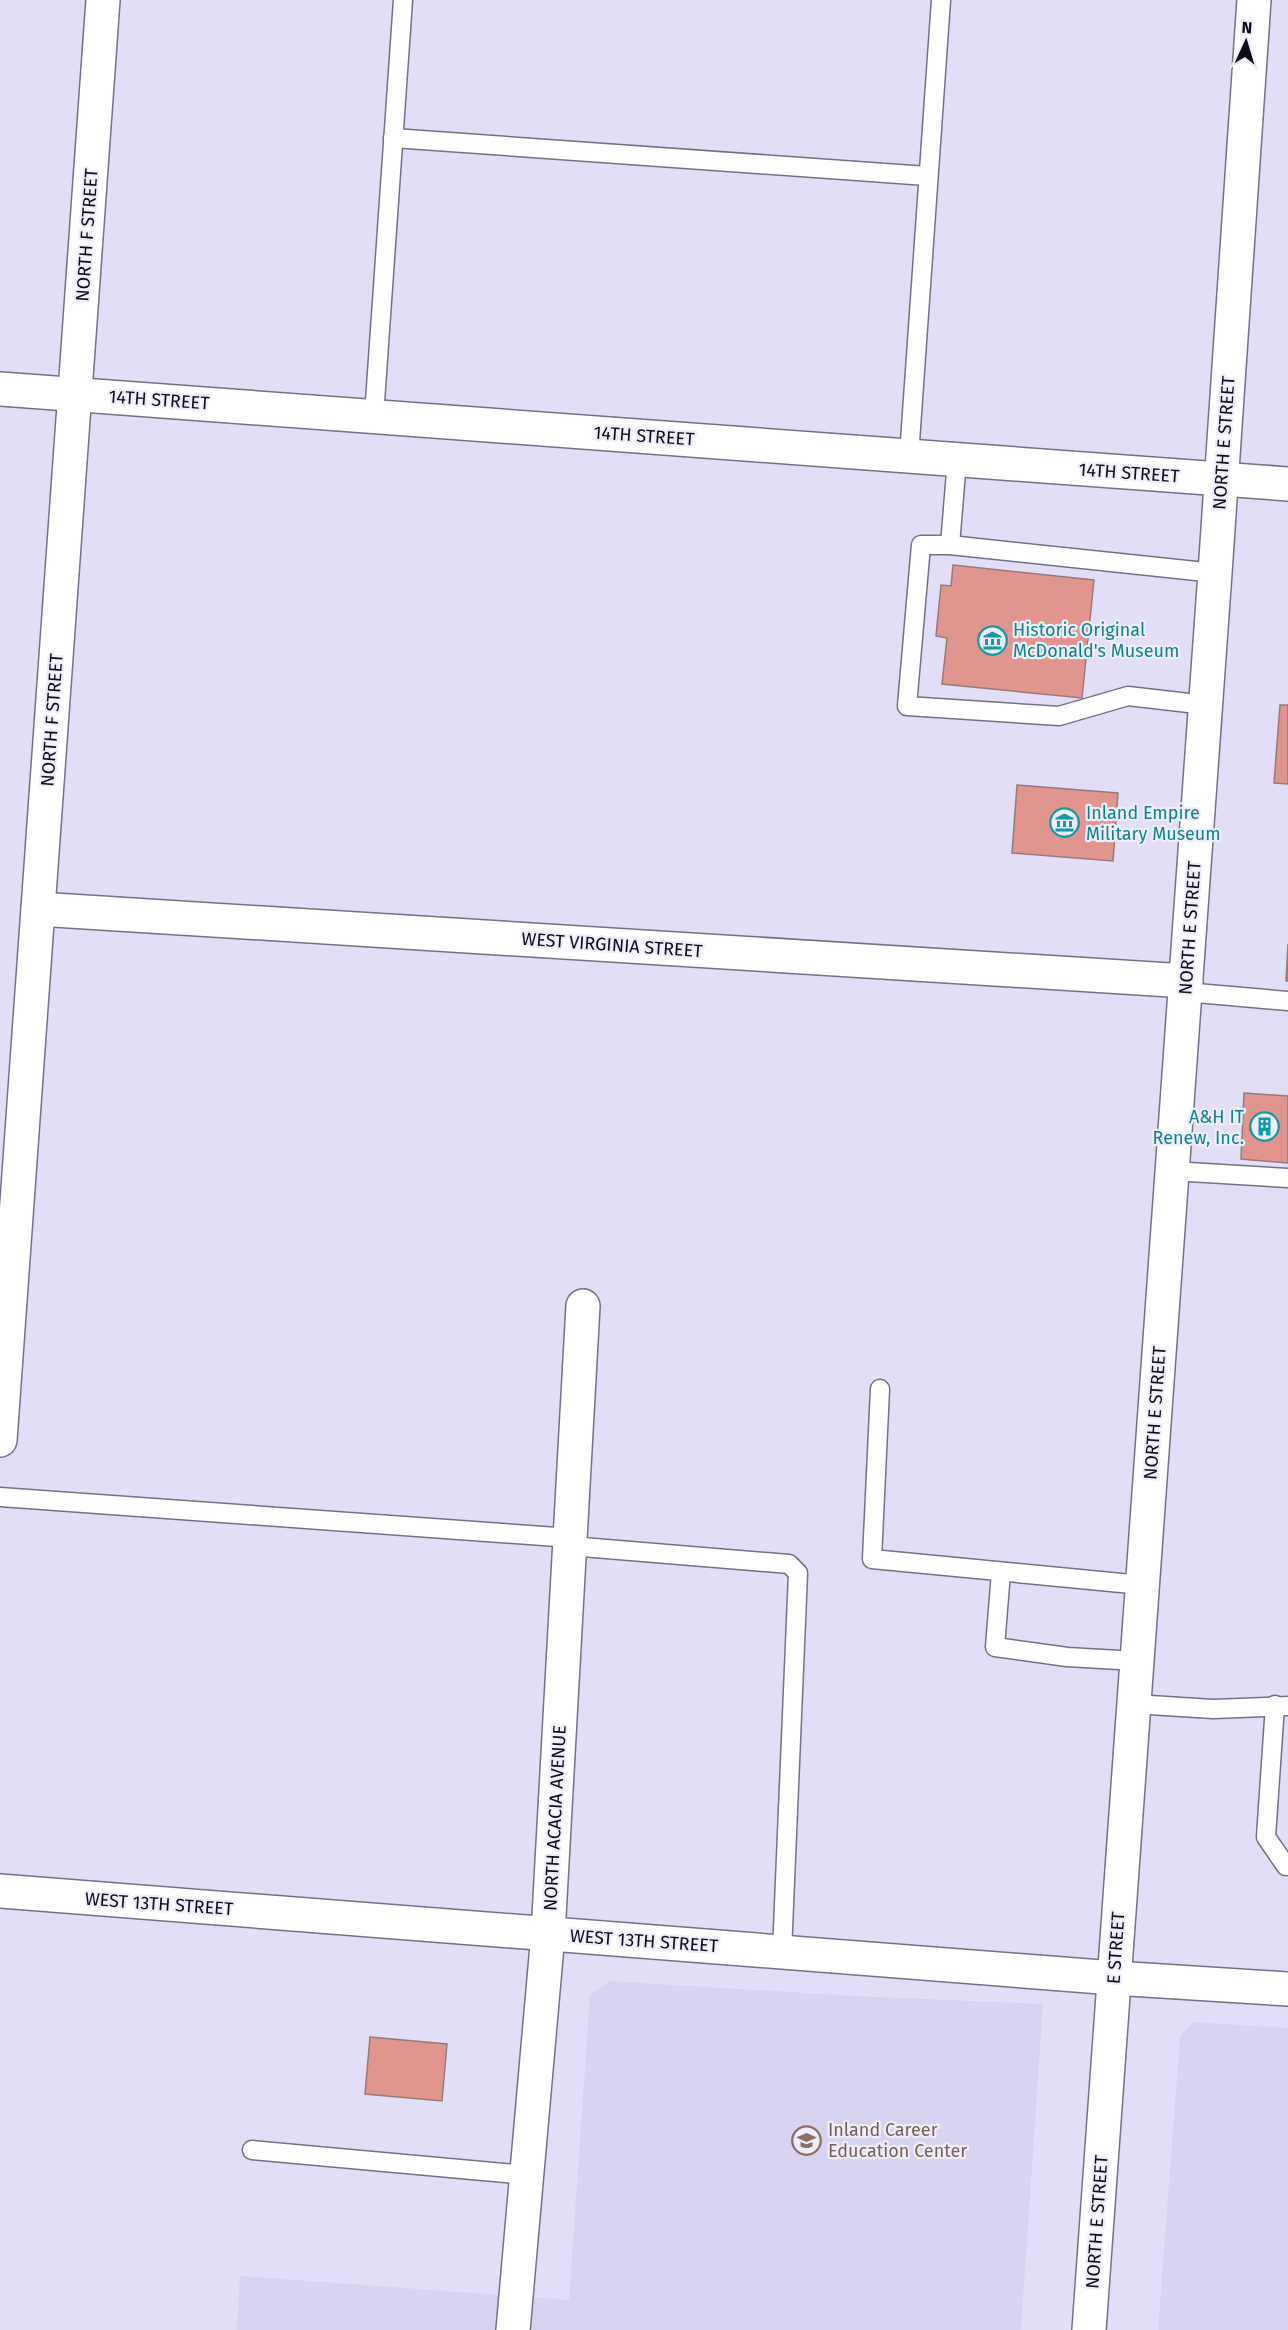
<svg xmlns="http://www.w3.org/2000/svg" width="1288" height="2330" viewBox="0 0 1288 2330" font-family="'Fira Sans',sans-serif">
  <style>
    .built { fill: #d8d2f1 }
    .building { fill: #e0958e; stroke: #967b78; stroke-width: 1.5 }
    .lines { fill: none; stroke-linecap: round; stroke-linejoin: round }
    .lane-casing { stroke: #747086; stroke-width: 21 }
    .street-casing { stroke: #747086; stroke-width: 36 }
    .secondary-casing { stroke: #747086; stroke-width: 36 }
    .lane { stroke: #fff; stroke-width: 18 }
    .street { stroke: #fff; stroke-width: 33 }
    .secondary { stroke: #fff; stroke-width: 33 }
    .labels { text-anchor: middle; stroke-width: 4.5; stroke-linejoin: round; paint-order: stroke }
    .street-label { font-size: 18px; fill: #0e0c14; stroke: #efedfc }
    .culture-label { font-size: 18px; fill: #0d838f; stroke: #efedfc; text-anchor: start }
    .education-label { font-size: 18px; fill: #785e54; stroke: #efedfc; text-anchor: start }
  </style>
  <rect width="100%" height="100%" fill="#e2def7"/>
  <g class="built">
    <polygon points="610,1981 855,1996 1043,2004 1021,2330 237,2330 240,2276 569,2300 590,1995"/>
    <polygon points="1193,2022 1288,2028 1288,2330 1158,2330 1180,2036"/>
  </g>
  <g class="building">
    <polygon points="953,565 1094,580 1082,698 942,684 947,638 936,636 941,585 951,586"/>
    <polygon points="1280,705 1288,705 1288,784 1274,783"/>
    <polygon points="1017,785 1118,793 1113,861 1012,853"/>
    <polygon points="1288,944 1288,981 1286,981"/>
    <polygon points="1244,1093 1288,1096 1288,1163 1241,1159"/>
    <polygon points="370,2037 447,2044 442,2101 365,2094"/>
  </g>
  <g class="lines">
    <defs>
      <g id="lane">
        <polyline points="393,138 927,176"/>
        <polyline points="374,416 403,0"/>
        <polyline points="909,456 941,0"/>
        <polyline points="950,545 957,460"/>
        <polyline points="1206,705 1128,696 1059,716 907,706 921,545 950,545 1215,573"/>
        <polyline points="1185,992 1288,1001"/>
        <polyline points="1172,1171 1288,1178"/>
        <polyline points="880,1389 872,1559 1142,1585"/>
        <polyline points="0,1497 571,1538"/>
        <polyline points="570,1546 789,1564 798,1573 782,1952"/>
        <polyline points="1001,1572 995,1647 1067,1657 1137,1661"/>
        <polyline points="1134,1704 1213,1709 1288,1706"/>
        <polyline points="1275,1705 1266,1837 1286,1866 1288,1866"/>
        <polyline points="252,2150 527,2175"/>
      </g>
      <g id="street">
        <polyline points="0,389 1288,484"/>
        <polyline points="38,909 1186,981"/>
        <polyline points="0,1440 103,0"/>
        <polyline points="513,2330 548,1934 583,1306"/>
      </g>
      <g id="secondary">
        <polyline points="0,1891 1114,1978 1288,1989"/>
        <polyline points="1089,2330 1215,573 1254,0"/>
      </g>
    </defs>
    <use href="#lane" class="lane-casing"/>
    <use href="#street" class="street-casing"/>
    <use href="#secondary" class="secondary-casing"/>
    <use href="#lane" class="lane"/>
    <use href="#street" class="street"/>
    <use href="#secondary" class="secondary"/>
  </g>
  <defs>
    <symbol id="museum-ring" viewBox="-11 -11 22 22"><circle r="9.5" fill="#efedfc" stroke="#0f9aa8" stroke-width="1.5"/><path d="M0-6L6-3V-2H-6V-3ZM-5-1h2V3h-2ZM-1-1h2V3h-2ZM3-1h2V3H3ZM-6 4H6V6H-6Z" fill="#0f9aa8"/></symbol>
    <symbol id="building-ring" viewBox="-11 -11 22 22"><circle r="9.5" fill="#efedfc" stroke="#0f9aa8" stroke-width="1.5"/><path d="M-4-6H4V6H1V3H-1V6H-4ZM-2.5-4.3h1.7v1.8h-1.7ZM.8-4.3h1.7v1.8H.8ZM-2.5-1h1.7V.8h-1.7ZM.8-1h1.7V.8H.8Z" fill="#0f9aa8"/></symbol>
    <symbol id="school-ring" viewBox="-11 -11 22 22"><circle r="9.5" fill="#efedfc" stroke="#8d6e63" stroke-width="1.5"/><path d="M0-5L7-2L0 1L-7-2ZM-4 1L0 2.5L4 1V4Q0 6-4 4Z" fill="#8d6e63"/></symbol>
  </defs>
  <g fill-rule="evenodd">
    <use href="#museum-ring" x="976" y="624" width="33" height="33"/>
    <use href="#museum-ring" x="1048" y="806" width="33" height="33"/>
    <use href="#building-ring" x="1248" y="1110" width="33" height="33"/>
    <use href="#school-ring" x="790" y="2124" width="33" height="33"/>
  </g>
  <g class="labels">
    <g class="street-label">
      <text transform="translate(87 235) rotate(-86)" y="6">NORTH F STREET</text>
      <text transform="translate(159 400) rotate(4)" y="6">14TH STREET</text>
      <text transform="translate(644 436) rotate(4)" y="6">14TH STREET</text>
      <text transform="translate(1224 443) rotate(-86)" y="6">NORTH E STREET</text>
      <text transform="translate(1129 473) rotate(4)" y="6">14TH STREET</text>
      <text transform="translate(52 720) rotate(-86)" y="6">NORTH F STREET</text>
      <text transform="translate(1190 928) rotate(-86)" y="6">NORTH E STREET</text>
      <text transform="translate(612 945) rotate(4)" y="6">WEST VIRGINIA STREET</text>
      <text transform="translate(1155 1413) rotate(-86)" y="6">NORTH E STREET</text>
      <text transform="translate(555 1818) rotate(-87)" y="6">NORTH ACACIA AVENUE</text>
      <text transform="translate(159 1904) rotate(4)" y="6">WEST 13TH STREET</text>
      <text transform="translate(644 1941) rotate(4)" y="6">WEST 13TH STREET</text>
      <text transform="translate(1116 1948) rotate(-86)" y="6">E STREET</text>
      <text transform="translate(1097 2222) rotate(-86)" y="6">NORTH E STREET</text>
    </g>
    <g class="culture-label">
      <text x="1013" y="636">Historic Original<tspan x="1013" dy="21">McDonald's Museum</tspan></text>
      <text x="1086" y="819">Inland Empire<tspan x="1086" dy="21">Military Museum</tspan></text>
      <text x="1244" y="1123" text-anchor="end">A&amp;H IT<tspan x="1244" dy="21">Renew, Inc.</tspan></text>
    </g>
    <g class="education-label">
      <text x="828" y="2136">Inland Career<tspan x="828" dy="21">Education Center</tspan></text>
    </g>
  </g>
  <g transform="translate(1246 42) rotate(4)" stroke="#efedfc" stroke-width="4.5" paint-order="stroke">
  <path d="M0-4.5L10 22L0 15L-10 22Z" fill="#0e0c14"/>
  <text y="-9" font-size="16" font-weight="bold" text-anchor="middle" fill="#0e0c14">N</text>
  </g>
</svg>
